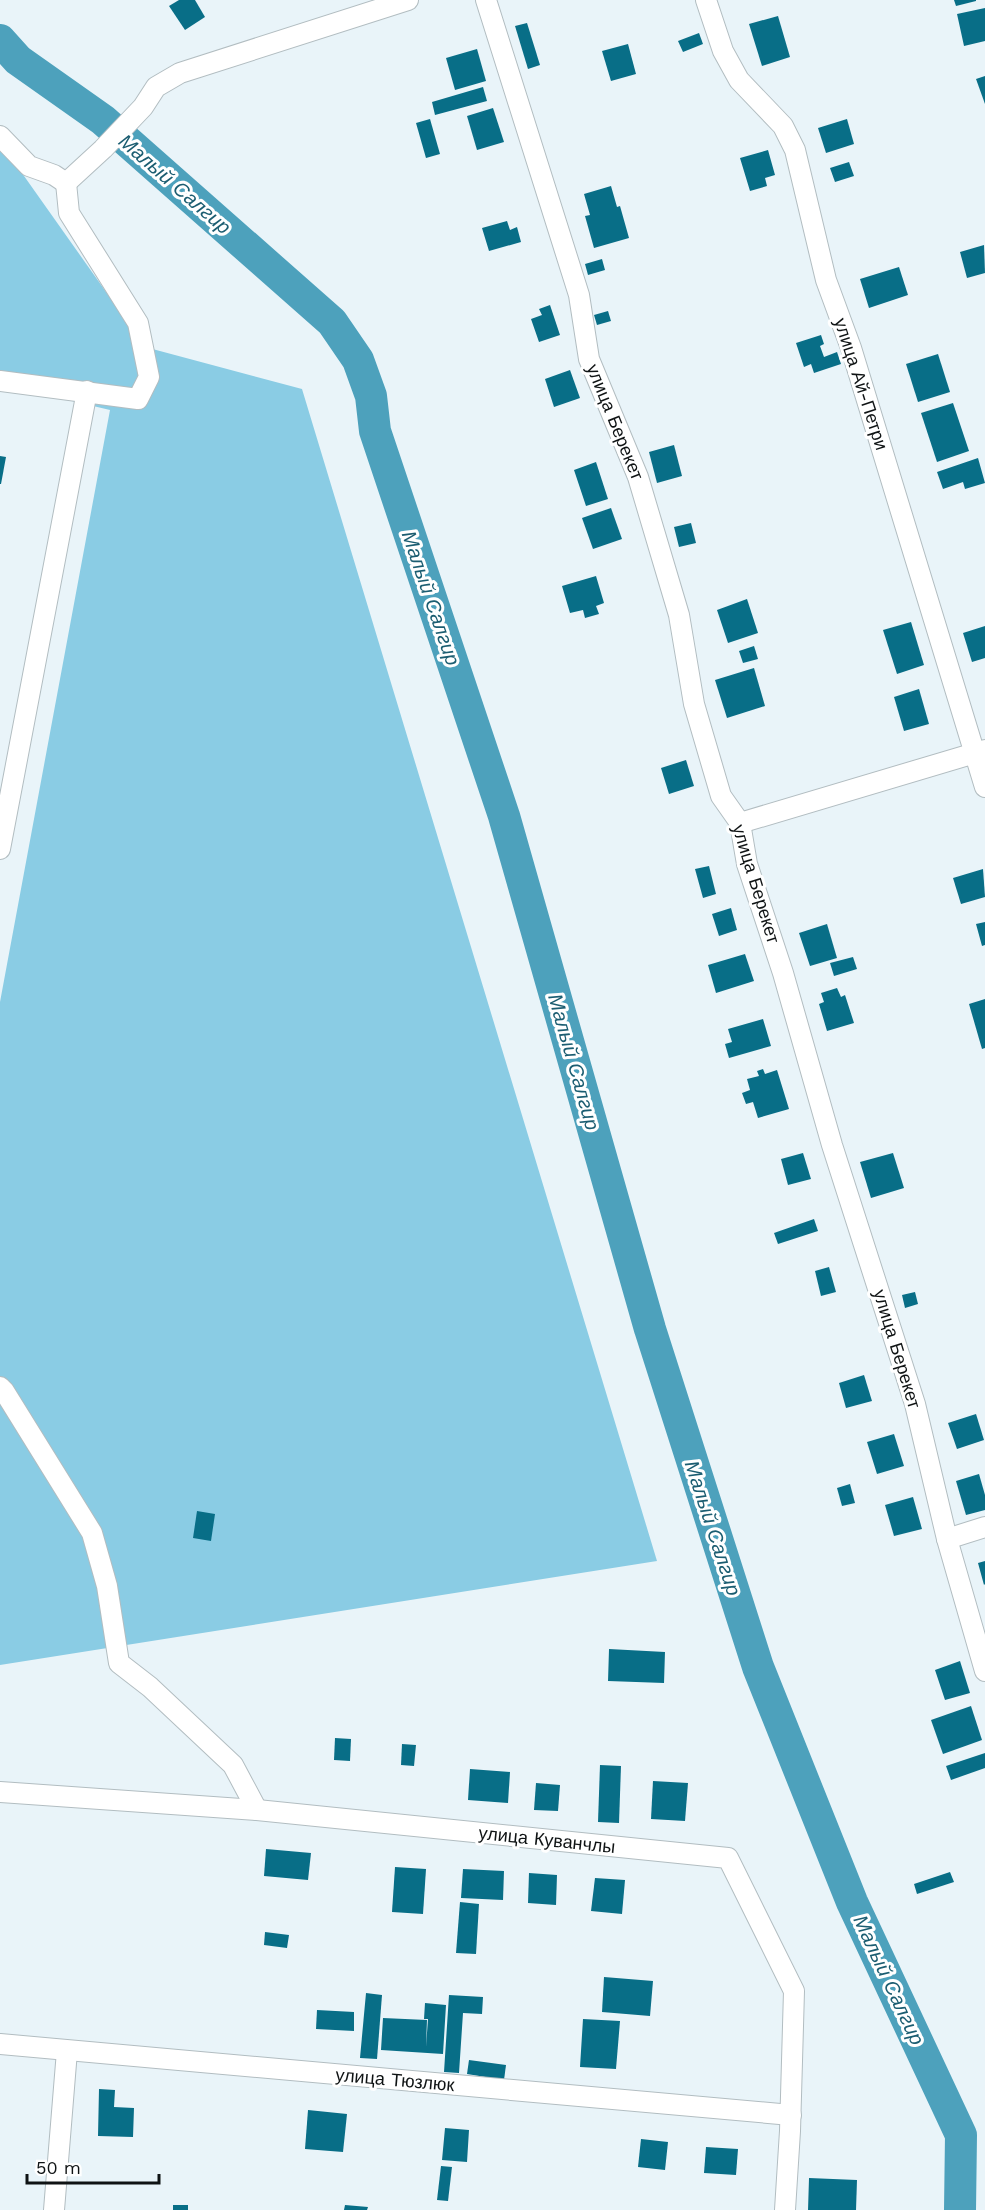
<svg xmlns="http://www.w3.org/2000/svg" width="985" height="2210" viewBox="0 0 985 2210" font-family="'Work Sans',sans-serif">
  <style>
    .green { fill: #8acce4 }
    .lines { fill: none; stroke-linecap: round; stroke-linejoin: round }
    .river { stroke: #4da1bc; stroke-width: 32 }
    .building { fill: #086e87 }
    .minor-casing { stroke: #b2bdc1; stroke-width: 22 }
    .minor { stroke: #fff; stroke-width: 20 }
    .labels { text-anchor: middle; stroke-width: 6; stroke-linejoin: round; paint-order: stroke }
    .street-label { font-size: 18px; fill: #0f1314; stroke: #fff }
    .water-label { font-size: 20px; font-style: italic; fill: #1b5d71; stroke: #fff }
  </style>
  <rect width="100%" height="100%" fill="#e9f4f9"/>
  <polygon class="green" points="0,142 145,347 302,389 657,1561 0,1665 0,1002 110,410 0,384"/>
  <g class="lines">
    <polyline class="river" points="0,40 18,60 103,120 332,322 358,360 371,396 375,431 504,816 650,1329 758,1667 852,1902 961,2135 960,2210"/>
  </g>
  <g class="building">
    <polygon points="179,0 195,0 205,17 185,30 169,6"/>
    <polygon points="954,0 976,0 976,1 956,6"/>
    <polygon points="985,8 985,41 964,46 957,14"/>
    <polygon points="778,16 790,57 762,66 749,24"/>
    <polygon points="527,23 540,65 528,69 515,26"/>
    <polygon points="699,33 703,44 683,52 678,41"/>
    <polygon points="628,44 636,74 611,81 602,51"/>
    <polygon points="477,49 486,81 455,90 446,58"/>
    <polygon points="985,76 985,104 976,79"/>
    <polygon points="483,87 487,101 435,115 432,102"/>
    <polygon points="493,108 504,142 477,150 467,116"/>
    <polygon points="430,119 440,154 426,158 416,123"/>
    <polygon points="847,119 854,144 826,153 818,128"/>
    <polygon points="768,150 775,175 765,178 767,186 750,191 740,158"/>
    <polygon points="849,162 854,176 835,182 830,168"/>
    <polygon points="611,186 617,207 620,206 629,238 594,248 585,216 590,215 584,194"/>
    <polygon points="507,221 510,230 517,227 521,242 489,251 482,228"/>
    <polygon points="984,245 985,273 967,278 960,252"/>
    <polygon points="602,259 605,270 588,275 585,264"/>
    <polygon points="899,267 908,295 869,308 860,279"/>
    <polygon points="550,305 560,335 539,342 531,319 542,315 539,309"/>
    <polygon points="608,311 611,321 597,325 594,315"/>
    <polygon points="821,335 824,344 820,346 824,357 837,352 841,364 814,373 811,364 804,367 796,343"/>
    <polygon points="938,354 950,392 918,402 906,364"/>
    <polygon points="570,370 580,398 554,407 545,379"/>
    <polygon points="953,403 969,451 937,462 921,413"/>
    <polygon points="674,445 682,476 657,483 649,452"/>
    <polygon points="0,456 6,457 1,484 0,484"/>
    <polygon points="978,458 985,483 965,489 963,482 943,489 937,472"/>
    <polygon points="596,462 608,499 586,506 574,470"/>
    <polygon points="611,508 622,539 593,549 582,518"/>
    <polygon points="691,523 696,543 679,547 674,527"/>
    <polygon points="596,576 604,603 596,606 599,614 585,618 583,610 570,613 562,586"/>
    <polygon points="747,599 758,633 728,643 717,610"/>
    <polygon points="911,622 924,665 897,674 883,630"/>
    <polygon points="985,626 985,658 972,662 963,633"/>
    <polygon points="754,646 758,659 743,663 739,651"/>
    <polygon points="754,668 765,706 727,718 715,680"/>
    <polygon points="919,689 929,724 904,731 894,697"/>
    <polygon points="686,760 694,786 669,794 661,768"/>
    <polygon points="709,866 716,894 703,898 695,869"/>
    <polygon points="983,869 985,897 961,904 953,878"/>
    <polygon points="731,908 737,930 719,936 712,914"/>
    <polygon points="985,922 985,945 982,946 976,924"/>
    <polygon points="827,924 837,958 810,966 799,933"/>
    <polygon points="745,954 754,981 716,993 708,965"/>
    <polygon points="853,957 857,969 834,976 830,963"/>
    <polygon points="837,988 841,997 845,995 854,1023 827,1031 819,1004 824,1002 821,993"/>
    <polygon points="985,999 985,1048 982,1049 969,1004"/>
    <polygon points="763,1019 771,1046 729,1058 725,1044 732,1042 728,1029"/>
    <polygon points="763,1069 765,1074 777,1070 789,1109 758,1118 753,1102 746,1104 742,1093 750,1090 747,1079 759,1076 757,1071"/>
    <polygon points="803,1153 811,1179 788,1185 781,1159"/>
    <polygon points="893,1153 904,1188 871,1198 860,1162"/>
    <polygon points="814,1219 818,1231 778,1244 774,1233"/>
    <polygon points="829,1267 836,1292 821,1296 815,1271"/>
    <polygon points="915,1292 918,1304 905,1308 902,1295"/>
    <polygon points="864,1375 872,1401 846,1408 839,1383"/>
    <polygon points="976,1414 984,1440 957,1449 948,1423"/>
    <polygon points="894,1434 904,1466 877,1474 867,1442"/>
    <polygon points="979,1474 985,1495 985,1510 966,1515 956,1481"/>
    <polygon points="850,1484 855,1503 842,1506 837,1488"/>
    <polygon points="913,1497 922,1529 894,1536 885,1505"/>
    <polygon points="197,1511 215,1514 211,1541 193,1538"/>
    <polygon points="985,1561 985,1584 984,1585 978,1563"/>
    <polygon points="609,1649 665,1652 664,1683 608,1681"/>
    <polygon points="960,1661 970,1693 945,1700 935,1670"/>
    <polygon points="971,1706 982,1740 943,1754 931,1720"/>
    <polygon points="335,1738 351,1739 350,1761 334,1760"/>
    <polygon points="402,1744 416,1745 414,1766 401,1765"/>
    <polygon points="985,1753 985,1768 951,1780 946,1766"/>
    <polygon points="600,1765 621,1766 619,1823 598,1822"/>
    <polygon points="470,1769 510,1772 508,1803 468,1800"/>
    <polygon points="653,1781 688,1783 685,1821 651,1819"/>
    <polygon points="536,1783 560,1785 558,1811 534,1810"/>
    <polygon points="266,1849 311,1853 308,1880 264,1876"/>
    <polygon points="395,1867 426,1869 423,1914 392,1912"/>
    <polygon points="463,1869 504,1871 503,1900 461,1898"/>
    <polygon points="950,1872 954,1882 917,1894 914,1884"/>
    <polygon points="529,1873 557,1875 556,1905 528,1903"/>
    <polygon points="595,1878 625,1880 622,1914 591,1911"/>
    <polygon points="460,1902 479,1904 476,1954 456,1953"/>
    <polygon points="265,1932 289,1935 287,1948 264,1945"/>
    <polygon points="604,1977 653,1981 650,2016 602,2012"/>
    <polygon points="366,1993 382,1995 377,2059 360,2058"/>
    <polygon points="449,1995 483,1997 482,2014 463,2013 459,2073 444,2072"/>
    <polygon points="425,2003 446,2005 443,2054 381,2050 383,2018 427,2020 426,2047 428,2019 424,2019"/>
    <polygon points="317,2010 354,2012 354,2031 316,2029"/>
    <polygon points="583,2019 620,2021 616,2069 580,2067"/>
    <polygon points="469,2060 506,2065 504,2080 467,2074"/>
    <polygon points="99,2089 115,2090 114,2107 134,2108 133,2137 98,2136"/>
    <polygon points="308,2110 347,2114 343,2152 305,2149"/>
    <polygon points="445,2128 469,2130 467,2162 442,2160"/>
    <polygon points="641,2139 668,2142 665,2170 638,2167"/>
    <polygon points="706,2147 738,2149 736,2175 704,2173"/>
    <polygon points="441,2166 452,2167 448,2201 437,2200"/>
    <polygon points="809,2178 857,2180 856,2210 808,2210"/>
    <rect x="173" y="2205" width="15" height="5"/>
    <polygon points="345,2205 368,2207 367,2210 344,2210"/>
  </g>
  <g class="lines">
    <defs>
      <g id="minor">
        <polyline points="486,0 579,295 589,359 638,477 679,615 694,704 721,796 740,823 747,864 783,973 832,1145 915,1404 947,1539 985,1671"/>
        <polyline points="706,0 723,51 739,80 783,126 795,150 826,280 851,348 985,787"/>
        <polyline points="0,136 29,166 54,175 66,183"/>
        <polyline points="66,183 103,149 143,107 156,87 180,73 408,0"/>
        <polyline points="0,381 138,399 149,377 138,323 69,213 66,183"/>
        <polyline points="740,823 985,750"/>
        <polyline points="0,849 87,391"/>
        <polyline points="0,1387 4,1391 92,1533 107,1586 119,1663 150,1687 233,1765 257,1810"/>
        <polyline points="947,1539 985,1527"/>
        <polyline points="0,1792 257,1810 728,1858 794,1991 790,2131 785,2210"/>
        <polyline points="0,2044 791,2115"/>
        <polyline points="54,2210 67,2051"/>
      </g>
    </defs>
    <use href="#minor" class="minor-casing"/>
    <use href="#minor" class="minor"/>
  </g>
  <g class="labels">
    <g class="street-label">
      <text transform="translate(861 384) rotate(72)" y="6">улица Ай-Петри</text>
      <text transform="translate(615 422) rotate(68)" y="6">улица Берекет</text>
      <text transform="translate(756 884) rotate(73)" y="6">улица Берекет</text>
      <text transform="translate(897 1349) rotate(73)" y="6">улица Берекет</text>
      <text transform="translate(547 1840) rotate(6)" y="6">улица Куванчлы</text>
      <text transform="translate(395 2080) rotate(5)" y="6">улица Тюзлюк</text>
    </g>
    <g class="water-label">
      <text transform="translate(175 184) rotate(41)" y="7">Малый Салгир</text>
      <text transform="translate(431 598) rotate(71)" y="7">Малый Салгир</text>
      <text transform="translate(574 1062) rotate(74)" y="7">Малый Салгир</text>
      <text transform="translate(713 1528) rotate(72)" y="7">Малый Салгир</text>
      <text transform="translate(889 1980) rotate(65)" y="7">Малый Салгир</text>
    </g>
  </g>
  <path d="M27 2174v9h132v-9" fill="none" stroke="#0f1314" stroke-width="3"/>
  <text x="36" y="2174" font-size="18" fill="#0f1314" stroke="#ffffff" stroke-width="4.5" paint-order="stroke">50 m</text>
</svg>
